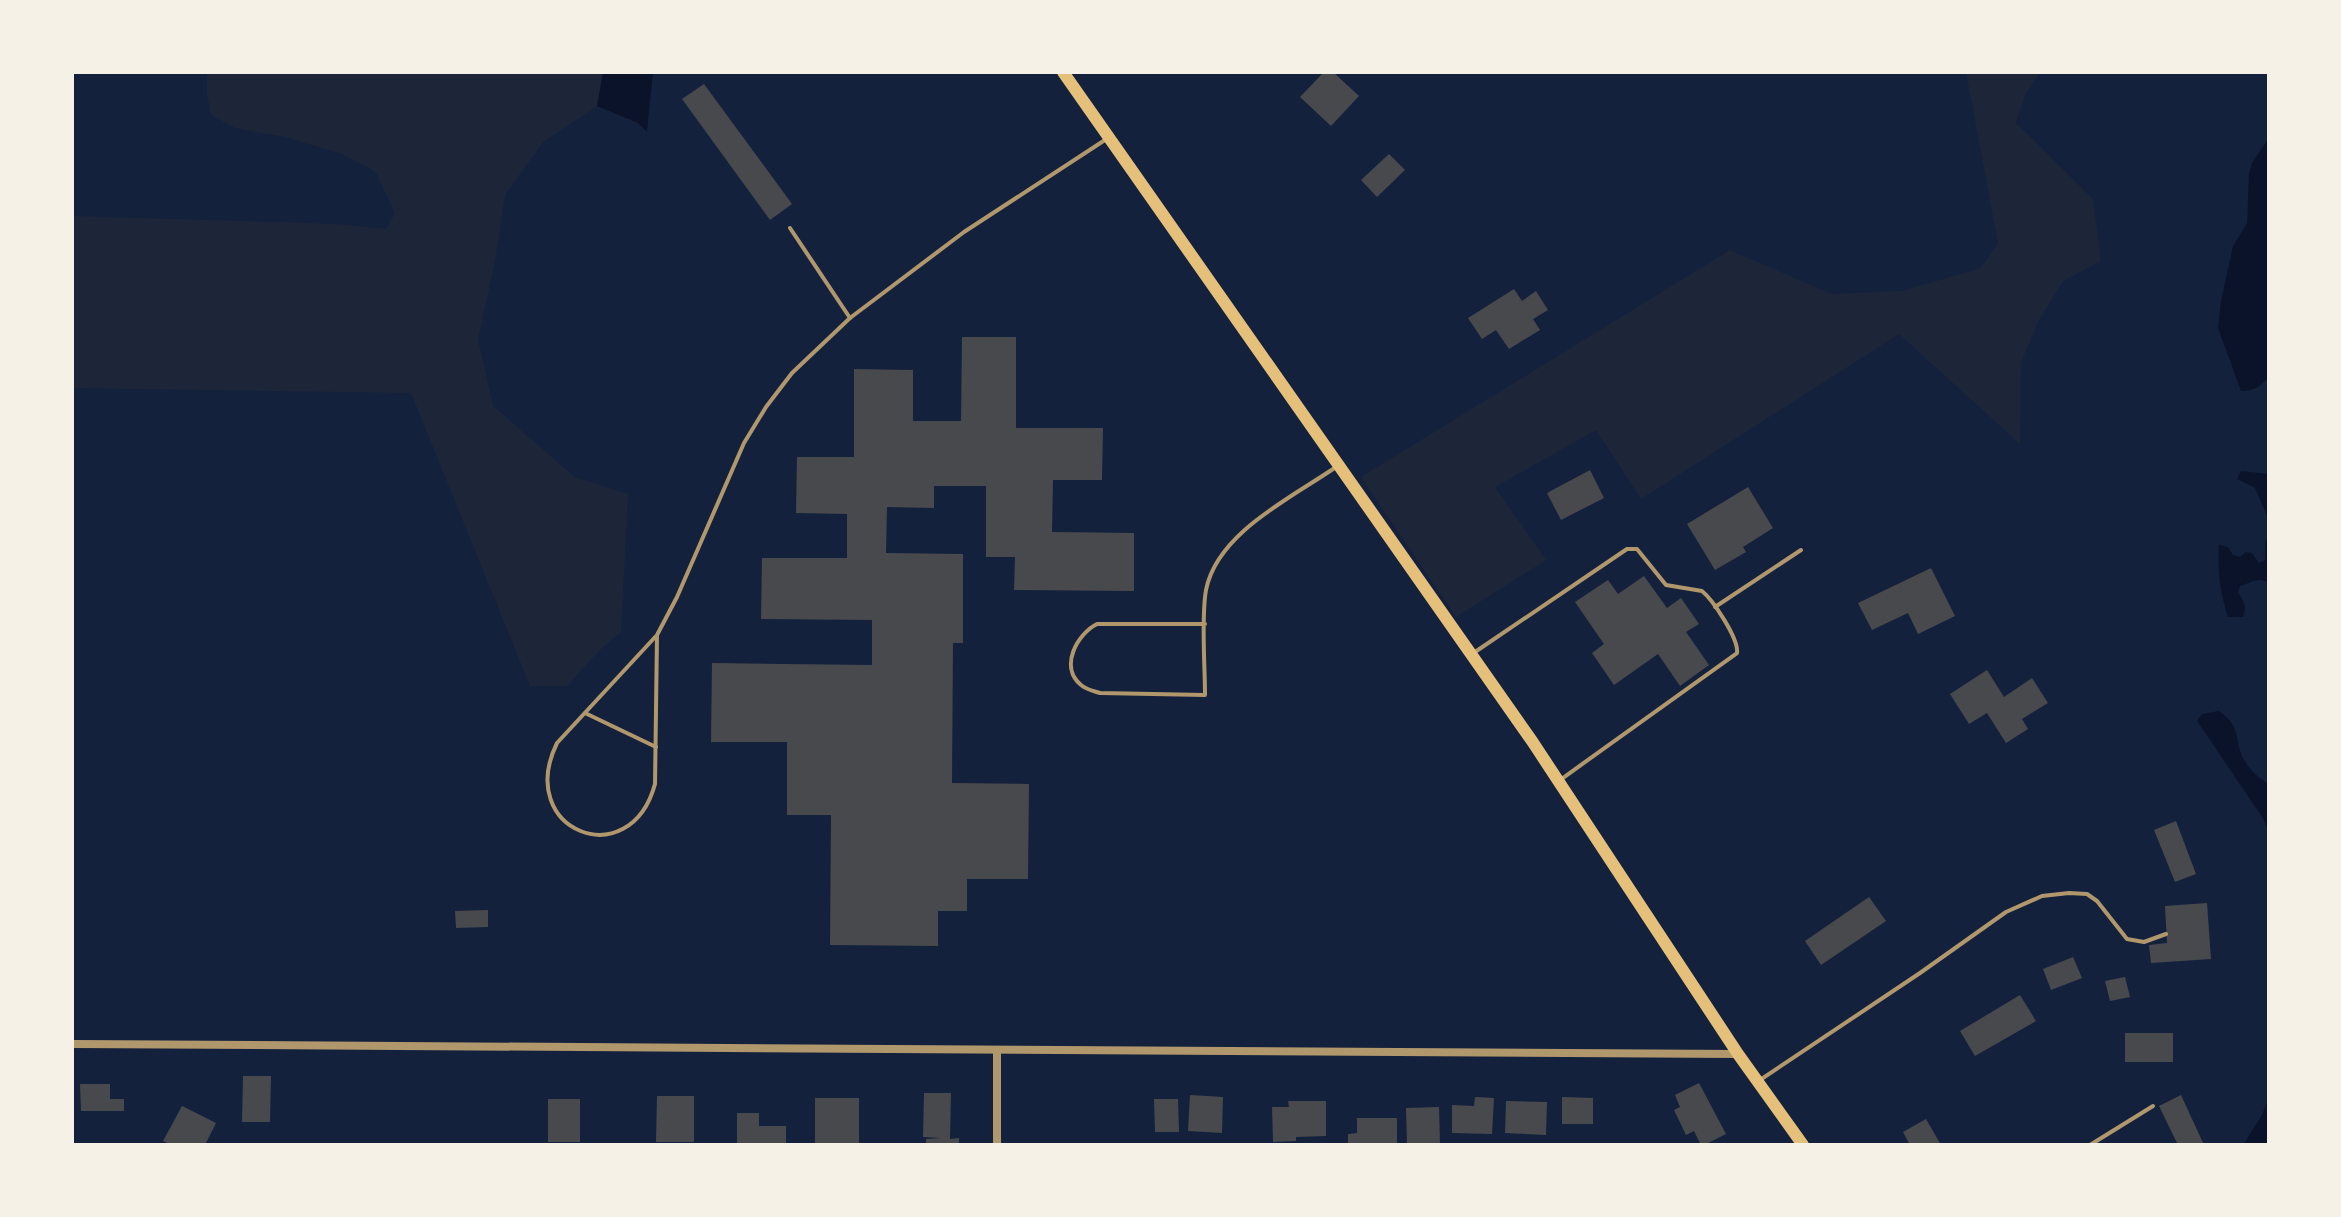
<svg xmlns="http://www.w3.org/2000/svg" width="2341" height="1217" viewBox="0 0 2341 1217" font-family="Quicksand,sans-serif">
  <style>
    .green { fill: #1d2539 }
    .water { fill: #0b132b }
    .building { fill: #48494c }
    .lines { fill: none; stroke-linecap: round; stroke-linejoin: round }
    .service { stroke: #b1986c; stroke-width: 4 }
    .minor { stroke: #b1986c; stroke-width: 8 }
    .primary { stroke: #e5c07b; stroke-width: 12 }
  </style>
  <rect width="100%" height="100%" fill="#14213d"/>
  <g class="green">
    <polygon points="207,72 603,72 597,106 543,142 505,195 495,261 478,340 493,406 575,477 628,494 621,632 600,650 567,686 530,686 411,393 72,388 72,216 337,224 386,229 395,213 375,171 342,154 285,137 235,128 211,115 207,94"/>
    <polygon points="1966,72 2040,72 2025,95 2016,123 2093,199 2101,261 2063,281 2038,322 2021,363 2020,444 1899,334 1641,499 1596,430 1495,487 1546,560 1456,617 1361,477 1730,250 1832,294 1902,291 1981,268 1998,243"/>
  </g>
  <g class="water">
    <polygon points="603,72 653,72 647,132 638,123 597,106"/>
    <path d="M2269,138v239c-9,9 -14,14 -28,14l-23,-63 3,-27 12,-55 14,-23 2,-50 3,-10z"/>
    <polygon points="2241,471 2269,474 2269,520 2255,488 2237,479"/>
    <path d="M2269,533v50c-11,-7 -18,0 -29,3l-2,6c6,9 9,14 5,25h-15c-8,-25 -11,-47 -9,-72l9,2 5,8 7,2 6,-5 6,1 7,10 6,-3v-17z"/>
    <path d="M2219,711c22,16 15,24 23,45 5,11 17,23 27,28v47l-7,-14 -65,-96 5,-7z"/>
    <polygon points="2269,1097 2269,1145 2243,1145 2262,1115"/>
  </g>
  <g class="building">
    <polygon points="1324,72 1333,72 1359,96 1331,126 1300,97"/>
    <polygon points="704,84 792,204 770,220 682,99"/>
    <polygon points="1389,154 1405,170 1377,197 1361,180"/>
    <polygon points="1514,289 1522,301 1536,291 1548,310 1533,319 1540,330 1509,349 1496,330 1482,339 1468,318"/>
    <polygon points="962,337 1016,337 1016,428 1103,428 1102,480 1053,480 1052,532 1134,533 1134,591 1014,590 1015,557 986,557 986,486 934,486 934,508 887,507 886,553 963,554 963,643 953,643 952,783 1029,784 1028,879 967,879 967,911 938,911 938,946 830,945 831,815 787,815 787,742 711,742 712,663 872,665 872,620 761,619 762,558 847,558 847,514 796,513 797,457 854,457 854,369 913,370 913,421 961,421"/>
    <polygon points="1590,470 1604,498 1561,520 1547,493"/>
    <polygon points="1748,487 1773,528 1743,547 1746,552 1715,570 1687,524"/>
    <polygon points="1931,568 1955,616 1918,634 1908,613 1872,630 1858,603"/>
    <polygon points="1644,576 1667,608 1681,598 1699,624 1686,632 1709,665 1680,686 1658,654 1614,685 1592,653 1604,644 1575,602 1608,580 1618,594"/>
    <polygon points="1987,670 2004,697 2032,678 2048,703 2022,719 2028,729 2006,743 1987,713 1969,724 1950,694"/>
    <polygon points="2176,821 2196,874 2175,882 2154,830"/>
    <polygon points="1869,897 1886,921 1821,965 1805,941"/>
    <polygon points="2207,903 2211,959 2151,963 2149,945 2167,943 2165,906"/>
    <polygon points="488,910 488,927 456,928 455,911"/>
    <polygon points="2073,957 2082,978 2051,990 2043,969"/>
    <polygon points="2125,977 2130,997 2110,1001 2105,981"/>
    <polygon points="2020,995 2036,1021 1975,1056 1960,1031"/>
    <rect x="2125" y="1033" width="48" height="29"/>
    <polygon points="243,1076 271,1076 270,1122 242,1122"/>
    <polygon points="1699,1083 1726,1134 1704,1145 1701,1145 1694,1131 1686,1135 1674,1110 1680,1107 1675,1095"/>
    <polygon points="80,1084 110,1084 110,1099 124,1099 124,1111 81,1111"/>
    <polygon points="924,1093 951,1093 950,1139 959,1138 959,1145 926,1145 926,1139 941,1138 923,1137"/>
    <polygon points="1190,1095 1223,1097 1222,1133 1188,1131"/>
    <polygon points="2181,1095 2204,1145 2178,1145 2159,1106"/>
    <polygon points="657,1096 694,1096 694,1142 656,1142"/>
    <polygon points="1475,1097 1494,1098 1492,1134 1452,1133 1452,1105 1474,1106"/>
    <polygon points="1562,1097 1593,1098 1593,1124 1562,1124"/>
    <rect x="815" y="1098" width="44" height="47"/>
    <rect x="548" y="1099" width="32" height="43"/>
    <polygon points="1154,1099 1178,1099 1179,1132 1155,1132"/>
    <polygon points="1288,1101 1326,1101 1326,1136 1296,1137 1296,1141 1273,1142 1272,1107 1289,1107"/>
    <polygon points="1506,1101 1547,1102 1546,1135 1505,1133"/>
    <polygon points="182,1106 216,1123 205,1145 172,1145 163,1141"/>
    <polygon points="1439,1107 1440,1145 1407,1145 1406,1108"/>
    <polygon points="737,1113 759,1113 759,1126 786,1126 786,1145 737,1145"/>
    <polygon points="1357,1118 1397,1118 1397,1145 1348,1145 1348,1134 1357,1133"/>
    <polygon points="1926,1119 1941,1145 1910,1145 1903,1132"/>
  </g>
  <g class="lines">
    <g class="service">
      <polyline points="790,228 850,318"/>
      <polyline points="1715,607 1801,550"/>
      <path d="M1205,624h-108c-20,10 -38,43 -16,61 6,5 13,6 19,8l105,2c0,-30 -4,-77 1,-105 11,-57 85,-92 130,-123"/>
      <path d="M657,635l-2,149c-25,92 -141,47 -98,-41l100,-108 20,-38 67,-154 22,-36 26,-34 58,-55 114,-86 144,-94"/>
      <path d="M1475,652l152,-103h10l29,36 36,6c11,9 37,48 35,62l-177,127"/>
      <polyline points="585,713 656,747"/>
      <polyline points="1760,1080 1920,973 2006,912 2042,896 2069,893 2087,894 2097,901 2127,939 2144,942 2166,934"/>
      <polyline points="2090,1145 2153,1106"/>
    </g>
    <g class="minor">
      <polyline points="72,1044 1738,1054"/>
      <polyline points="997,1050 997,1145"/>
    </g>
    <polyline class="primary" points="1063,72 1532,741 1738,1054 1803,1145"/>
  </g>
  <rect width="2341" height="1217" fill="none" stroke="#f6f1e7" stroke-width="148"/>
</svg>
